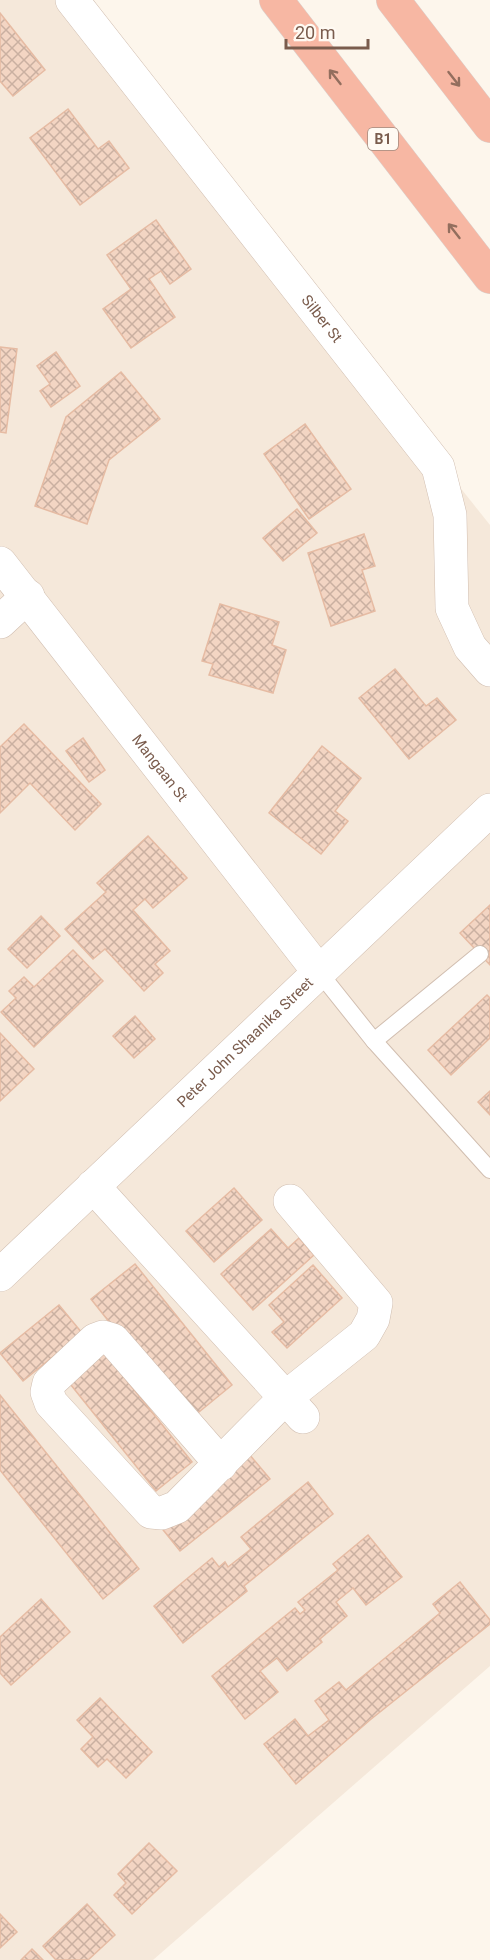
<svg xmlns="http://www.w3.org/2000/svg" width="490" height="1960" viewBox="0 0 490 1960" font-family="Roboto,sans-serif">
  <style>
    .residential { fill: #f5e8da }
    .building { fill: url(#building-cross-hatch); stroke: #e6bba3; stroke-width: 1.5 }
    .lines { fill: none; stroke-linecap: round; stroke-linejoin: round }
    .lane-casing { stroke: #d1beb0; stroke-width: 18 }
    .street-casing { stroke: #d1beb0; stroke-width: 34 }
    .highway-casing { stroke: #dad1cd; stroke-width: 34 }
    .lane { stroke: #fff; stroke-width: 16 }
    .street { stroke: #fff; stroke-width: 33 }
    .highway { stroke: #f7b7a3; stroke-width: 33 }
    .oneway { stroke: #936e5e }
    .labels { text-anchor: middle; stroke-width: 4.5; stroke-linejoin: round; paint-order: stroke }
    .shield { fill: #fffaf3; stroke: #a28b7f; stroke-width: 1.5 }
    .shield-label { font-size: 14px; font-weight: bold; fill: #7a5c4d }
    .street-label { font-size: 15px; fill: #7a5c4d; stroke: #fffaf3 }
  </style>
  <defs>
    <pattern id="building-cross-hatch" width="8" height="8" patternUnits="userSpaceOnUse" patternTransform="scale(1.5)"><rect width="8" height="8" fill="#f3d5c3"/><path d="M0 0l8 8M0 8l8-8" fill="none" stroke="#cab0a1"/></pattern>
  </defs>
  <rect width="100%" height="100%" fill="#fdf6ec"/>
  <polygon class="residential" points="0,0 72,0 490,525 490,1666 153,1960 0,1960"/>
  <g class="building">
    <polygon points="0,13 45,70 13,96 0,81"/>
    <polygon points="68,109 98,149 109,141 129,168 80,205 30,138"/>
    <polygon points="156,220 191,269 170,284 161,271 149,279 175,317 131,348 103,309 131,289 107,255"/>
    <polygon points="0,347 17,349 6,433 0,432"/>
    <polygon points="56,352 80,386 51,407 40,391 50,384 37,366"/>
    <polygon points="121,372 160,419 109,460 87,524 35,506 66,417"/>
    <polygon points="305,424 351,489 309,519 264,454"/>
    <polygon points="297,509 317,533 283,561 263,538"/>
    <polygon points="364,534 375,566 362,570 375,611 331,626 308,553"/>
    <polygon points="220,604 279,622 272,645 286,650 273,693 209,675 213,664 202,661"/>
    <polygon points="395,669 426,706 437,698 456,720 409,759 359,698"/>
    <polygon points="24,724 101,804 75,830 30,783 0,813 0,747"/>
    <polygon points="83,738 105,770 89,782 66,751"/>
    <polygon points="322,746 361,778 335,811 348,821 321,854 269,813"/>
    <polygon points="148,836 187,878 153,908 145,899 133,910 170,951 155,964 163,973 144,991 105,949 93,959 65,929 106,892 97,883"/>
    <polygon points="490,905 490,965 460,933"/>
    <polygon points="41,916 60,936 27,968 8,949"/>
    <polygon points="73,950 103,981 34,1047 1,1012 16,998 9,991 24,977 34,987"/>
    <polygon points="487,995 490,998 490,1038 451,1075 428,1050"/>
    <polygon points="135,1016 155,1039 134,1058 113,1036"/>
    <polygon points="0,1033 34,1069 0,1101"/>
    <polygon points="490,1091 490,1115 478,1102"/>
    <polygon points="234,1188 262,1220 214,1262 186,1231"/>
    <polygon points="271,1229 288,1248 299,1238 314,1255 253,1310 221,1274"/>
    <polygon points="135,1264 232,1385 188,1421 91,1299"/>
    <polygon points="313,1265 342,1298 287,1348 272,1332 284,1322 269,1305"/>
    <polygon points="59,1305 82,1333 23,1381 0,1353"/>
    <polygon points="99,1346 192,1462 156,1491 63,1375"/>
    <polygon points="0,1395 139,1569 103,1599 0,1470"/>
    <polygon points="249,1454 270,1479 180,1551 160,1526"/>
    <polygon points="308,1482 333,1514 244,1586 247,1591 183,1643 154,1606 212,1558 219,1567 225,1562 228,1567 251,1549 241,1537"/>
    <polygon points="368,1535 402,1577 366,1605 353,1588 336,1602 347,1616 320,1639 322,1642 287,1671 277,1658 260,1671 278,1692 245,1719 212,1676 295,1608 300,1614 305,1610 298,1602 338,1570 333,1564"/>
    <polygon points="460,1582 490,1620 490,1624 370,1720 296,1784 264,1744 295,1719 308,1736 329,1720 315,1701 339,1682 346,1690 440,1613 433,1604"/>
    <polygon points="41,1599 70,1632 11,1685 0,1673 0,1637"/>
    <polygon points="100,1698 152,1752 126,1778 107,1759 98,1767 81,1749 93,1737 77,1720"/>
    <polygon points="149,1843 177,1871 132,1914 114,1895 126,1883 118,1874"/>
    <polygon points="87,1904 115,1935 88,1960 56,1960 43,1946"/>
    <polygon points="0,1914 17,1932 0,1948"/>
    <polygon points="32,1949 43,1960 21,1960"/>
  </g>
  <g class="lines">
    <defs>
      <g id="lane">
        <polyline points="319,972 374,1041 480,954"/>
        <polyline points="374,1041 490,1170"/>
      </g>
      <g id="street">
        <path id="s1" d="M72,0l366,467 12,48 2,93 18,39 20,23"/>
        <path id="s2" d="M0,563l319,409"/>
        <polyline points="0,622 28,596"/>
        <polyline points="93,1186 303,1417"/>
        <path id="s3" d="M0,1275l490,-465"/>
        <polyline points="221,1464 113,1340 103,1337 95,1340 49,1383 47,1392 51,1403 151,1512 162,1513 177,1507 285,1398 364,1335 373,1319 376,1303 290,1201"/>
      </g>
      <g id="highway">
        <polyline points="276,0 490,277"/>
        <polyline points="393,0 490,126"/>
      </g>
    </defs>
    <use href="#lane" class="lane-casing"/>
    <use href="#street" class="street-casing"/>
    <use href="#highway" class="highway-casing"/>
    <use href="#lane" class="lane"/>
    <use href="#street" class="street"/>
    <use href="#highway" class="highway"/>
  </g>
  <defs><path id="oneway-shaft" d="M-6 0H5M1.5-3L5.5 0L1.5 3" fill="none" stroke-width="1.6" stroke-linecap="round" stroke-linejoin="round" transform="scale(1.5)"/></defs>
  <g class="oneway">
    <use href="#oneway-shaft" transform="translate(335 77) rotate(-128)"/>
    <use href="#oneway-shaft" transform="translate(454 79) rotate(52)"/>
    <use href="#oneway-shaft" transform="translate(454 231) rotate(-128)"/>
  </g>
  <g class="labels">
    <rect class="shield" x="368" y="128" width="30" height="22" rx="4.5"/>
    <g class="shield-label">
      <text x="383" y="144">B1</text>
    </g>
    <g class="street-label">
      <text dy="5" stroke="none"><textPath href="#s1" startOffset="405">Silber St</textPath></text>
      <text dy="5" stroke="none"><textPath href="#s2" startOffset="260">Mangaan St</textPath></text>
      <text dy="5" stroke="none"><textPath href="#s3" startOffset="338">Peter John Shaanika Street</textPath></text>
    </g>
  </g>
  <path d="M286 39v9h82v-9" fill="none" stroke="#7a5c4d" stroke-width="3"/>
  <text x="295" y="39" font-size="18" fill="#7a5c4d" stroke="#fffaf3" stroke-width="4.5" paint-order="stroke">20 m</text>
</svg>
